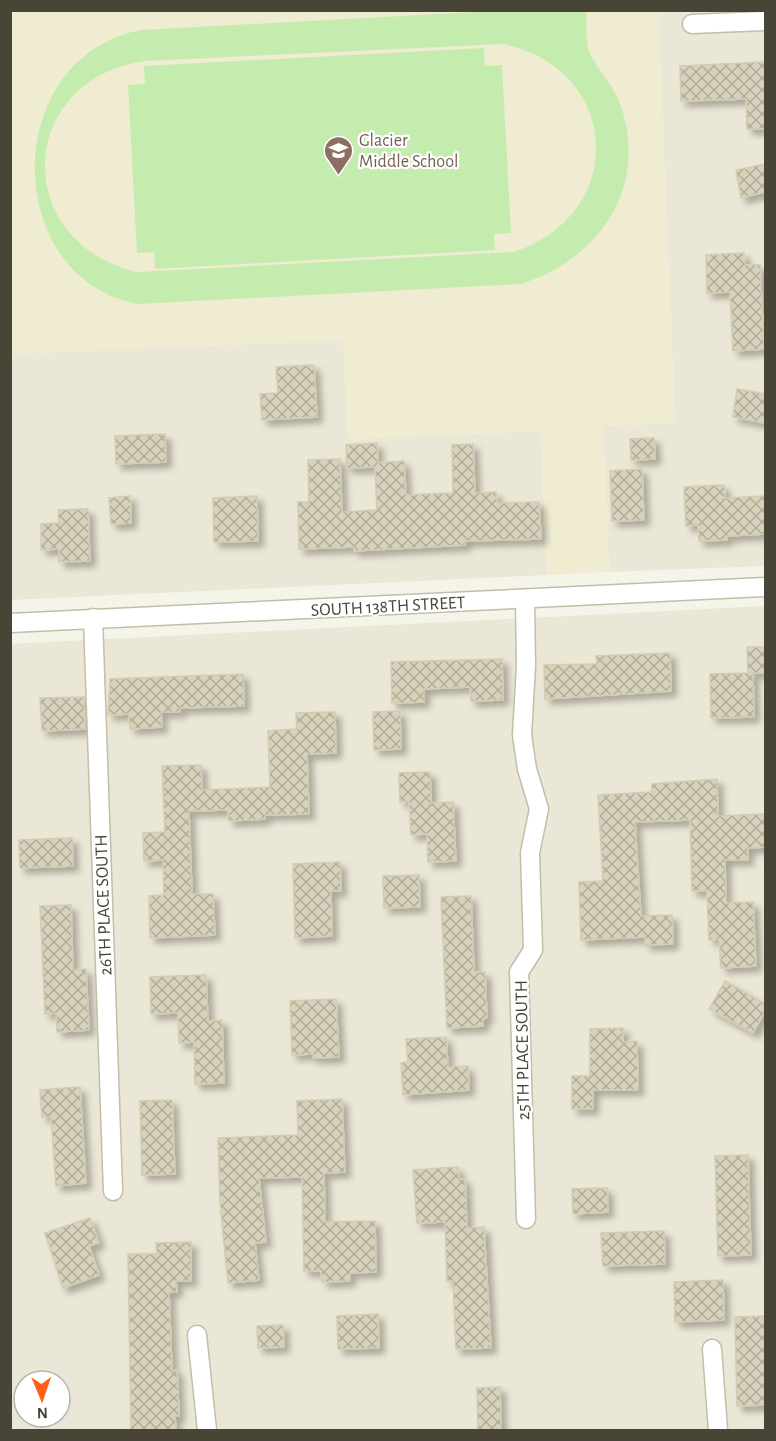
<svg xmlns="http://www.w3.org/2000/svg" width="776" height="1441" viewBox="0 0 776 1441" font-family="'Alegreya Sans',sans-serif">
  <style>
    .residential { fill: #eae7d6; fill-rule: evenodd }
    .education { fill: #efecd1 }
    .pitch { fill: #c5ecaf; fill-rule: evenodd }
    .building { fill: url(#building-cross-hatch); stroke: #d3ccaf; stroke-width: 1.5; filter: url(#shadow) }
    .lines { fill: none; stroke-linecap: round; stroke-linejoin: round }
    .minor-casing { stroke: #c2beaa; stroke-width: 21 }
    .minor { stroke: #fff; stroke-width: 18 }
    .labels { text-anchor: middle; stroke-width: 4.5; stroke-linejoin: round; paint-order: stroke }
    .education-label { font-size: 18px; fill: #785e54; stroke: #fff; text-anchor: start }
    .street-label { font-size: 18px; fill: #494536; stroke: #fff }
  </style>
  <defs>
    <pattern id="building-cross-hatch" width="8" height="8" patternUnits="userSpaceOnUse" patternTransform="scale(1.5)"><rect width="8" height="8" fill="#d8d2bd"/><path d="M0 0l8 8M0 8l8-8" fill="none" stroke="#b1ac9a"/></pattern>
    <filter id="shadow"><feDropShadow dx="5.5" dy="5.5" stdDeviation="3" flood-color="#0004"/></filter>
  </defs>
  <rect width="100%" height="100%" fill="#f5f4e8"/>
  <g class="residential">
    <polygon points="658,11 765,11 765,566 609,572 603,426 675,423"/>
    <polygon points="344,340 348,439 541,431 547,575 11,600 10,354"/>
    <path d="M765,606v824h-754l-1,-786zM24,1381h36v36h-36z"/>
  </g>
  <polygon class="education" points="10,11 658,11 675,423 603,426 609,572 547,575 541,431 348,439 343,340 11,354"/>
  <g class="pitch">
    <path d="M493,11h93c1,11 -1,35 5,45 14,24 27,33 34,64 18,78 -32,141 -104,164l-383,20c-138,-26 -138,-247 3,-274zM504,44c118,26 124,170 10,208l-377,20c-128,-30 -120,-194 9,-211z"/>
    <polygon points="484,48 485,66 502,65 511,233 494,234 495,250 155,269 154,252 137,253 128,85 145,84 144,66"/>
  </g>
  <g class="building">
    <polygon points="765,62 765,129 747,129 746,99 681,101 680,66"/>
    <polygon points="765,164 765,192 741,198 736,170"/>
    <polygon points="744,253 745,265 760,265 764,349 733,351 730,292 707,293 706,255"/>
    <polygon points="314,365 317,417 262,420 260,394 278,393 276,367"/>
    <polygon points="737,389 765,394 765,423 733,417"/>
    <polygon points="165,434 166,462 116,464 115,436"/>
    <polygon points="654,438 655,459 631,460 630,439"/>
    <polygon points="377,443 378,463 404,461 406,495 453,493 452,445 473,444 475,493 496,492 497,503 539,502 541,539 465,541 465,545 354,551 354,547 299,549 298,502 309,502 308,460 340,459 342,512 377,510 375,467 347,468 346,445"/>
    <polygon points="642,469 644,520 612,521 610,471"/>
    <polygon points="724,485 725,498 765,496 765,534 727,536 727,540 699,541 698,525 686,526 684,487"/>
    <polygon points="130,496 131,523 111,524 109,498"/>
    <polygon points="257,496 258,541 214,542 213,498"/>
    <polygon points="88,509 90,561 59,562 59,549 41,550 41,524 59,523 58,510"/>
    <polygon points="747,647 765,647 765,673 753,673 754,717 711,718 710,674 748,673"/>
    <polygon points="670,653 671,691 545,699 544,665 597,664 596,656"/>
    <polygon points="502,659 503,700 471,701 470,687 424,689 424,702 392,703 391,662"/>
    <polygon points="243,674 244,706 180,708 180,712 161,712 162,727 130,729 129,714 108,715 110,679"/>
    <polygon points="84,697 85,729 42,731 40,698"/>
    <polygon points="400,711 401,749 374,750 373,712"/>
    <polygon points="335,712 336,753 307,754 309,814 265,815 265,819 229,821 228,810 189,811 192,894 213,894 215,935 150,938 149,896 164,895 163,860 144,861 143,833 165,832 162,766 201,765 202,790 270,787 268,731 297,729 296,713"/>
    <polygon points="430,772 431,803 453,802 456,861 428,862 427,834 411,835 409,801 400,802 399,773"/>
    <polygon points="717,779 718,816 765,814 765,847 748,848 748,860 725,860 726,903 753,902 756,966 721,968 719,939 709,940 707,891 692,891 690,820 635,822 641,916 672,915 673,944 645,945 645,937 581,940 579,882 603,881 598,795 652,792 652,784"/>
    <polygon points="72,838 73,866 20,868 19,840"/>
    <polygon points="340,862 341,891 331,891 332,936 295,938 293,864"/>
    <polygon points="419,875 420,907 384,908 383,876"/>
    <polygon points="471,896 474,972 485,972 487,1018 483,1019 483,1026 447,1028 441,897"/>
    <polygon points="71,905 73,970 86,969 89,1030 57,1032 56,1013 45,1014 40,906"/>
    <polygon points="206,975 208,1021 222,1020 224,1083 195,1084 194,1042 179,1043 178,1013 151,1014 150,977"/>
    <polygon points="725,981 765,1004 765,1011 753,1033 709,1009"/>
    <polygon points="336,999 339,1057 313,1058 313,1054 292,1055 290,1001"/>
    <polygon points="623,1028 623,1042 637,1041 638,1090 593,1090 593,1109 572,1109 572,1076 590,1076 590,1029"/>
    <polygon points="446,1037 448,1067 468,1066 469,1090 403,1095 401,1063 408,1062 406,1039"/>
    <polygon points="80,1087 86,1183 56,1186 51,1117 42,1117 40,1090"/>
    <polygon points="342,1099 345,1172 324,1173 325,1222 375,1221 376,1272 350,1273 350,1281 322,1282 321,1271 304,1271 302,1177 259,1178 266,1242 255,1243 259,1280 228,1283 220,1202 218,1138 298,1135 297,1101"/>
    <polygon points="172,1100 175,1174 142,1175 140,1101"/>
    <polygon points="748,1155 751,1255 718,1256 715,1156"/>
    <polygon points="458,1167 459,1179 465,1179 467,1228 484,1227 491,1348 456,1349 453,1281 447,1281 445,1222 417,1223 413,1170"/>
    <polygon points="607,1188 608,1212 573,1214 572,1189"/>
    <polygon points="90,1218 99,1243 89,1246 99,1275 63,1288 45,1233"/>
    <polygon points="664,1231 665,1264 603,1266 601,1233"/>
    <polygon points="191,1242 191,1281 176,1281 177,1292 169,1292 172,1371 177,1370 179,1416 175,1416 176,1431 131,1431 128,1254 157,1254 156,1243"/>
    <polygon points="723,1280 724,1320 675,1322 674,1282"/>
    <polygon points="378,1314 379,1348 338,1349 337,1316"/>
    <polygon points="765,1316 765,1405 737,1406 735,1317"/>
    <polygon points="283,1325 284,1347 258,1348 257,1326"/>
    <polygon points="500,1387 501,1431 478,1431 477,1388"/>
  </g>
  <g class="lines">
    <defs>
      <g id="minor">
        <polyline points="692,24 766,21"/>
        <polyline points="525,600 526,666 522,735 527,769 539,809 530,853 533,950 519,972 526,1219"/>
        <polyline points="93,618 113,1191"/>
        <polyline points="10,623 766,587"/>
        <polyline points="197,1335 207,1430"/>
        <polyline points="712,1349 718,1430"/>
      </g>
    </defs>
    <use href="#minor" class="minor-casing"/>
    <use href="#minor" class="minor"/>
  </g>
  <defs>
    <symbol id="school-pin" viewBox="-11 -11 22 30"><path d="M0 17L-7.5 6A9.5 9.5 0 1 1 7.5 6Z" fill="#8d6e63" stroke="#fff"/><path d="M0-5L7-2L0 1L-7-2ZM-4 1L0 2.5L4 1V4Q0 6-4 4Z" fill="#fff"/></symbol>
  </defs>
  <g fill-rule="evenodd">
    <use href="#school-pin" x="322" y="134" width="33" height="45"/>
  </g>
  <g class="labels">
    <g class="education-label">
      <text x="359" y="146">Glacier<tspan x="359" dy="21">Middle School</tspan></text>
    </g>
    <g class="street-label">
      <text transform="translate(388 606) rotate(-3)" y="6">SOUTH 138TH STREET</text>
      <text transform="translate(103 905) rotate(-92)" y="6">26TH PLACE SOUTH</text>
      <text transform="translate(522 1050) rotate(-91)" y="6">25TH PLACE SOUTH</text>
    </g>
  </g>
  <rect width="776" height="1441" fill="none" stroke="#494536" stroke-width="24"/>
  <g transform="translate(42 1399) rotate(178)"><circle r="28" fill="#ffffff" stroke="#b6b5af" stroke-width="1.5"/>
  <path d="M0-4.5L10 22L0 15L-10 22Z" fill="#ff6216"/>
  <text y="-9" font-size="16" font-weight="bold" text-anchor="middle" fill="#494536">N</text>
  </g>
</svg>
